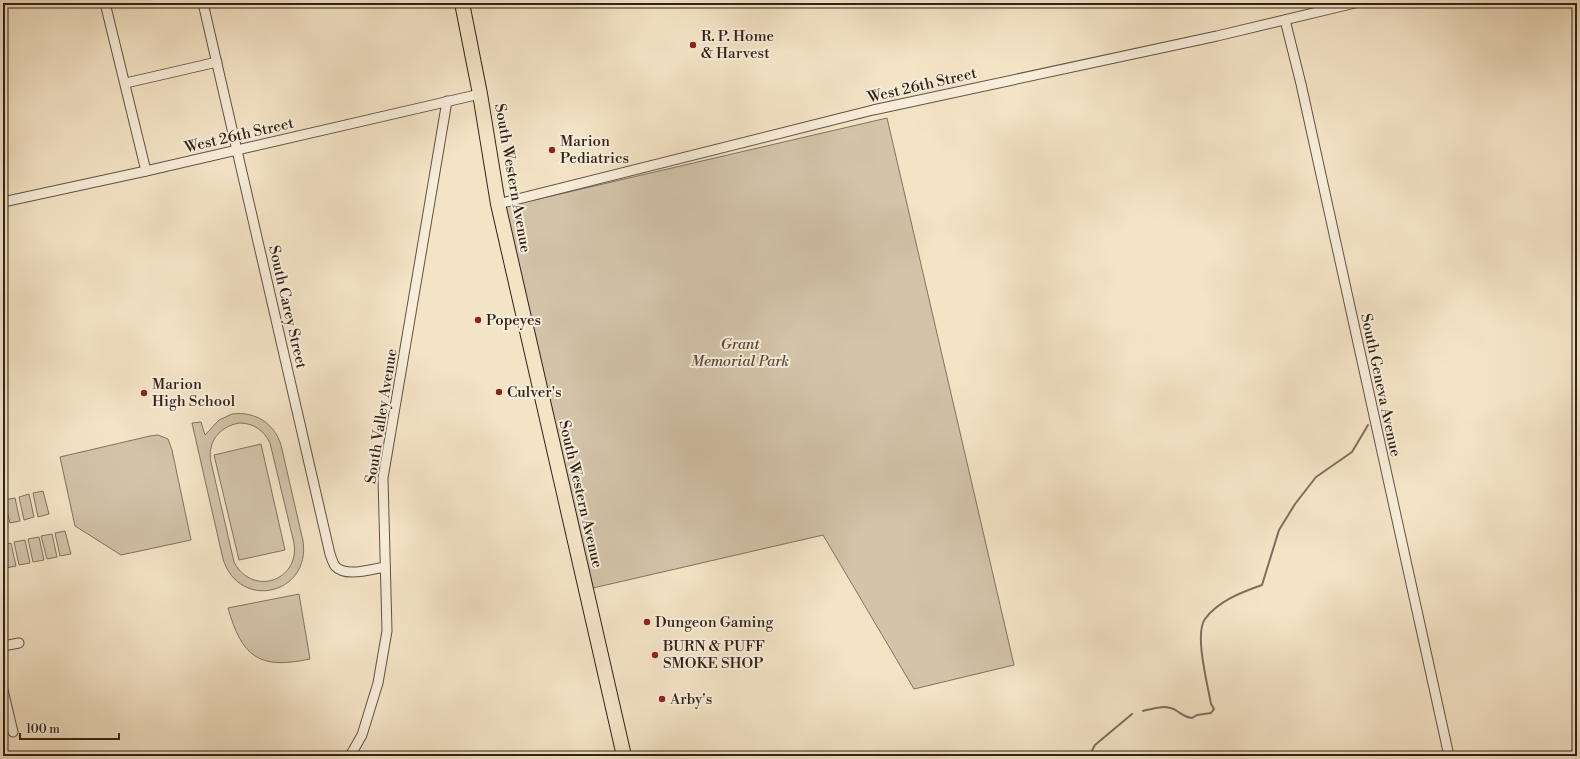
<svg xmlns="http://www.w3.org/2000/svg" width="1580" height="759" viewBox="0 0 1580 759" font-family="'Libre Bodoni',serif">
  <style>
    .green { fill: #d3c3a9; stroke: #827261; fill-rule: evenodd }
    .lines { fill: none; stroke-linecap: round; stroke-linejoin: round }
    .stream { stroke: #7d6f5d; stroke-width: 2 }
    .minor-casing { stroke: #615244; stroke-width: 11 }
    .highway-casing { stroke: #302219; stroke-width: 16 }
    .minor { stroke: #f8edda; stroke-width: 9 }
    .highway { stroke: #f4e4c6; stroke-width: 14 }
    .poi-dot { fill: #8f2418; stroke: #f8edda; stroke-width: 1.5 }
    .labels { text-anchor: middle; stroke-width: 4; stroke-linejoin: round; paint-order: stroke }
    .poi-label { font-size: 15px; fill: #302219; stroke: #f8edda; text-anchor: start }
    .street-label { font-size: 15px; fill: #302219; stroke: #f8edda }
    .park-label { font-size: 15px; font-style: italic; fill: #594a3d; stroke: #f8edda }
  </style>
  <rect width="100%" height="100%" fill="#f4e4c6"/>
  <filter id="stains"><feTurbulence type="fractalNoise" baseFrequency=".005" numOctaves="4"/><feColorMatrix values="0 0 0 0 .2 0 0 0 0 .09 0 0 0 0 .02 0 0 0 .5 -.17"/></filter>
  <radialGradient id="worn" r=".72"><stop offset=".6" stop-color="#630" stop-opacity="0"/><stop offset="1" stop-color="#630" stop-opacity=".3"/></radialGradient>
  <g class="green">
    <polygon points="887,118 1014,665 914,689 823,535 593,588 504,207"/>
    <path d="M232,414c23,-3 42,9 49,31l22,96c8,54 -64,70 -80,18l-31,-136 9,-1 4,13 14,-15zM239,423c14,0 25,7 31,20l24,100c6,38 -42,54 -60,19l-23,-100c-4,-20 8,-35 28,-39z"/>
    <polygon points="158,435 168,439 172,450 191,540 121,555 75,526 60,457 150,436"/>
    <polygon points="261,444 285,550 239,560 214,455"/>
    <polygon points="43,491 49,514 38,517 33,493"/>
    <polygon points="29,494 34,517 24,520 19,497"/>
    <polygon points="15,498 20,521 10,523 4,500"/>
    <polygon points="65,531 71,554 60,556 55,533"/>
    <polygon points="52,534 57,557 47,559 41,536"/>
    <polygon points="39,537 44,560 33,562 28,539"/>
    <polygon points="25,540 30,563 19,565 14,542"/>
    <polygon points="11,543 16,566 6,568 3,545"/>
    <path d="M299,594l11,65c-51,11 -68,-2 -82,-51z"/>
  </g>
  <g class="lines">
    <g class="stream">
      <path d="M1143,711c12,-3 23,-7 34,0 6,4 8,6 15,7l5,-3 14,-2 3,-4 -3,-5c-3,-18 -17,-70 -6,-85 13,-18 37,-27 57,-34l17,-55 16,-26 21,-27 36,-25 16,-27"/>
      <polyline points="1089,756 1095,745 1132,714"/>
    </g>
    <defs>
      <g id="minor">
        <polyline points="105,3 146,171"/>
        <path d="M203,3l127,551c1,3 3,9 5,12 11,12 36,3 50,1"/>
        <polyline points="1285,20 1301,84 1449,756"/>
        <polyline points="126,83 217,62"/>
        <polyline points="3,202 146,171 480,94"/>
        <polyline points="498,204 873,110 1217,36 1355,3"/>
        <polyline points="3,646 19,643"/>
        <polyline points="3,690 13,732"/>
        <polyline points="350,756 362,735 378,683 387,631 383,478 447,101"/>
      </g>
      <polyline id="highway" points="462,3 480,94 498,204 624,756"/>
    </defs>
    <use href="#minor" class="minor-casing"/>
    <use href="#highway" class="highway-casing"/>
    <use href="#minor" class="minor"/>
    <use href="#highway" class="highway"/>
  </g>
  <g class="poi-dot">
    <circle cx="693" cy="45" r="4"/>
    <circle cx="552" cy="150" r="4"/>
    <circle cx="478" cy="320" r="4"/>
    <circle cx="499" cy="392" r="4"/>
    <circle cx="144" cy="393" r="4"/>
    <circle cx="647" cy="622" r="4"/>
    <circle cx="655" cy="655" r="4"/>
    <circle cx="662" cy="699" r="4"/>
  </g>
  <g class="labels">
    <g class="poi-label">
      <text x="701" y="41">R. P. Home<tspan x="701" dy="17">&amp; Harvest</tspan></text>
      <text x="560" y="146">Marion<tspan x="560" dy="17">Pediatrics</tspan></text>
      <text x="486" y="325">Popeyes</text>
      <text x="152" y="389">Marion<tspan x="152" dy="17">High School</tspan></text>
      <text x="507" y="397">Culver's</text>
      <text x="655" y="627">Dungeon Gaming</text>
      <text x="663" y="651">BURN &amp; PUFF<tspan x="663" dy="17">SMOKE SHOP</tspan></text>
      <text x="670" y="704">Arby's</text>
    </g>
    <g class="street-label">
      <text transform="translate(922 85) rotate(-13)" y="5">West 26th Street</text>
      <text transform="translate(239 135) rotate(-13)" y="5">West 26th Street</text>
      <text transform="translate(513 178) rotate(80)" y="5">South Western Avenue</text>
      <text transform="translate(288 307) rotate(77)" y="5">South Carey Street</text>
      <text transform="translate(1381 385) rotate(78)" y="5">South Geneva Avenue</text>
      <text transform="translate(381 416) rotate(-81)" y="5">South Valley Avenue</text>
      <text transform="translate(581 494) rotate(77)" y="5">South Western Avenue</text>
    </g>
    <g class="park-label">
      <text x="740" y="349">Grant<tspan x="740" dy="17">Memorial Park</tspan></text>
    </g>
  </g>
  <rect width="1580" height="759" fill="none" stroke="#f4e4c6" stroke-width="16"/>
  <rect x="4" y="4" width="1572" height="751" fill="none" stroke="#302219" stroke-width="2"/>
  <rect x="8" y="8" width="1564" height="743" fill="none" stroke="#302219"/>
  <path d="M20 733v6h99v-6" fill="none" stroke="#302219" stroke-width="2"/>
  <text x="26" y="733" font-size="12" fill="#302219" stroke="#f8edda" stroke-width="3" paint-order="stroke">100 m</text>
  <rect width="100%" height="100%" filter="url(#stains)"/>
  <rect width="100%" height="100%" fill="url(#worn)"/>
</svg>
